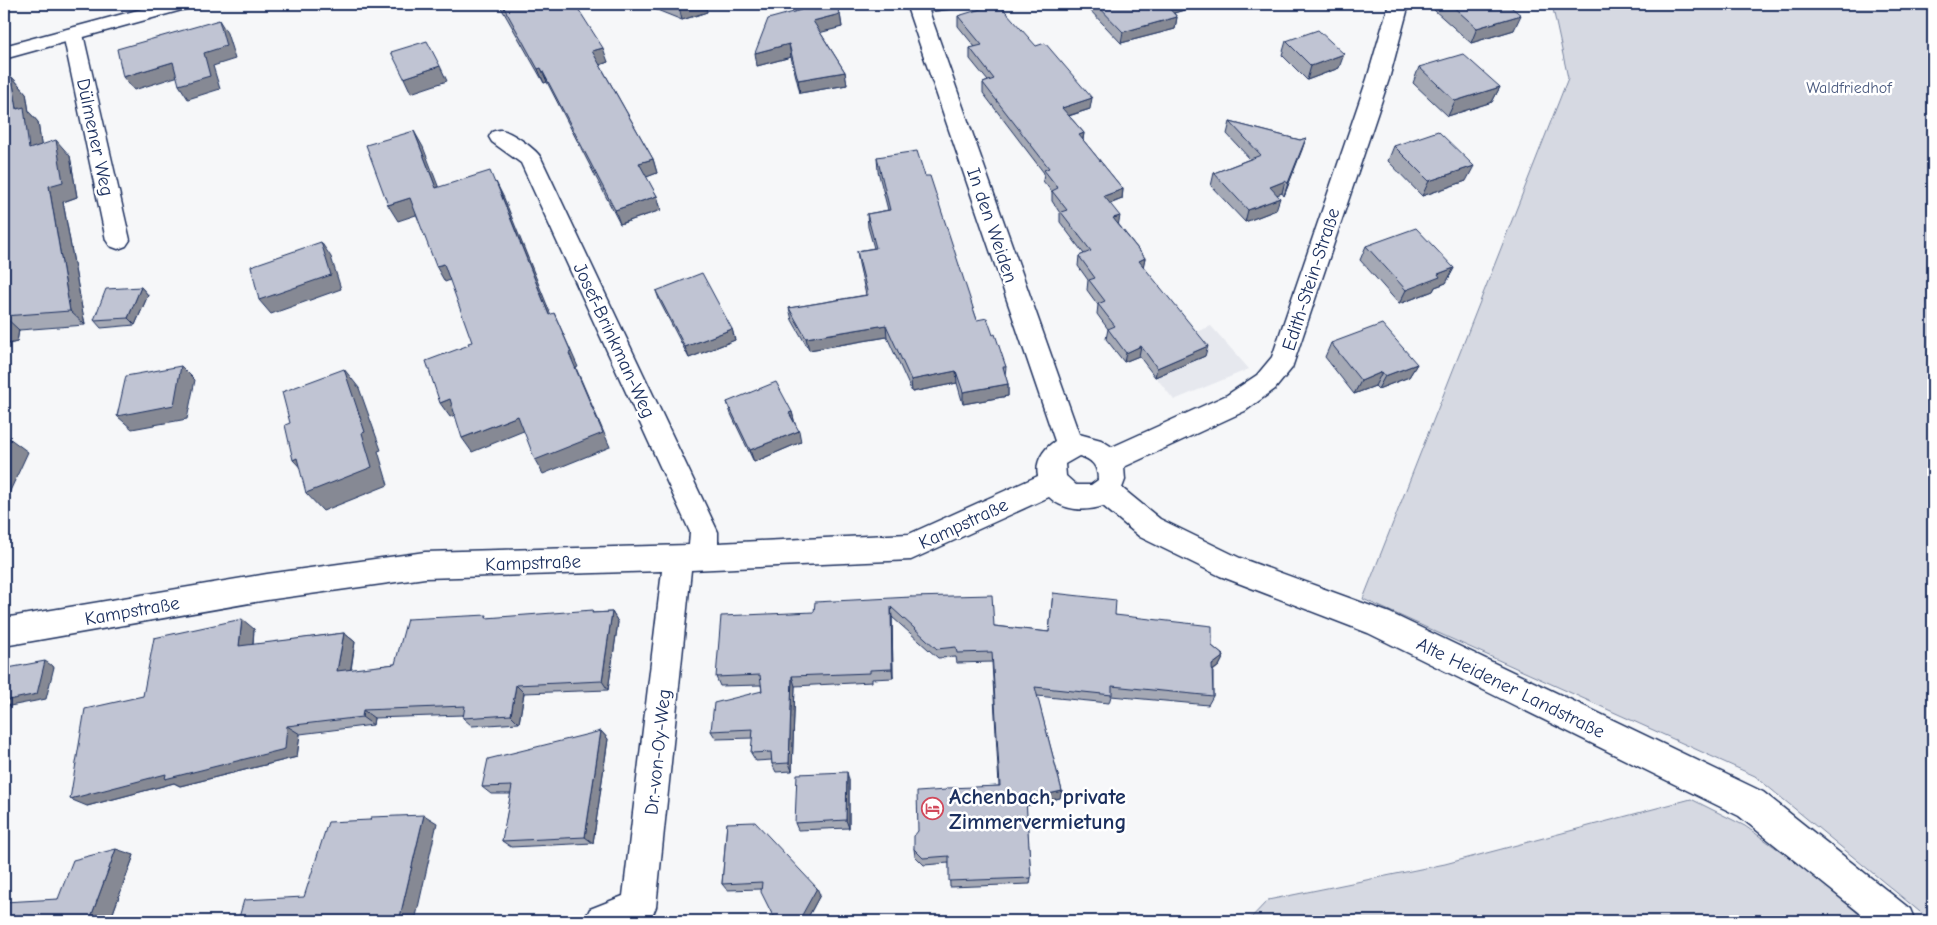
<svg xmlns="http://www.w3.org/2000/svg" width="1937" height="925" viewBox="0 0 1937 925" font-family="'Comic Neue',sans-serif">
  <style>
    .built { fill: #e6e8ee }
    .green { fill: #d6d9e2; stroke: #7884a0 }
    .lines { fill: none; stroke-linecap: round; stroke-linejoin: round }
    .minor-casing { stroke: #1b2f5e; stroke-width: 3 }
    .tertiary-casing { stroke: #1b2f5e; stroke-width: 3 }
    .minor { fill: #fff; fill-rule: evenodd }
    .tertiary { fill: #fff; fill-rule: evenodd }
    .wall { fill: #a5a9b5; stroke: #1b2f5e }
    .shaded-wall { fill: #868994; stroke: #1b2f5e }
    .building { fill: #c0c4d3; stroke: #1b2f5e }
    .labels { text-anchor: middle; stroke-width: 5; stroke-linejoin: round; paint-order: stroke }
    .far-park-label { font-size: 16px; fill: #4a5a7f; stroke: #fff }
    .street-label { font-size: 19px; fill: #1b2f5e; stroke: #fff }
    .near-poi-label { font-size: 22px; font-weight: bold; fill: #1b2f5e; stroke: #fff; text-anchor: start }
  </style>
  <rect width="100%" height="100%" fill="#f6f7f9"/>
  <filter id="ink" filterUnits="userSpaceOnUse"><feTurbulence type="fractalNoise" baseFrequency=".02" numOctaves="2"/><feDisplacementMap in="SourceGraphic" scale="10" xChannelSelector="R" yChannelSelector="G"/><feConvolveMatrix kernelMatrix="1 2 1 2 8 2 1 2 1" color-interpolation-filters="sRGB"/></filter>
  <g filter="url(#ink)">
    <polygon class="built" points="1211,326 1249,369 1174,400 1139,356"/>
    <g class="green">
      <polygon points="1552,4 1933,4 1933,921 1931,921 1755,776 1363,599 1568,78"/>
      <polygon points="1691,799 1745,826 1806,869 1867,921 1248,921 1268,900 1445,864"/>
    </g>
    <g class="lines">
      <defs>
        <g id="minor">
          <path d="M906,4h51l-3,4 -25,3 150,423 22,6 11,7 115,-52 30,-20 15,-18 95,-278 22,-75h20l-20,75 -97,289 -17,21 -30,22 -121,56 1,13 -3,8 38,31 80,39 150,55 373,179 147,117 5,12h-45l-131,-105 -371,-183 -148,-57 -80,-39 -37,-31c-17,6 -40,5 -54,-9l-138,63 -220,10 -35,337 -5,12 -4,2h-63l6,-12 33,-13 39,-325 -237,7 -158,22 -263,46v-28l263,-44 158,-22 264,-7 1,-13 -169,-369 -29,-21 -3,-5 3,-5c1,-1 8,-2 8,-2 10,0 37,20 41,28l177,374v11l191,-9 129,-58c-3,-14 5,-27 17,-35zM1079,456c13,3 19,10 19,24l-7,5h-15l-10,-9 -1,-12z"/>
          <polygon points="73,28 80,30 83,34 130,240 126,246 118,249 110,246 106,240 63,34 66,30"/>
        </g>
        <polygon id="tertiary" points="160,4 192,4 189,8 4,59 4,46"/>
      </defs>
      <use href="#minor" class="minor-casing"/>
      <use href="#tertiary" class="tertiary-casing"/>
      <use href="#minor" class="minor"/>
      <use href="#tertiary" class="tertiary"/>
    </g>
    <g class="wall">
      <polygon points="499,4 575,4 608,62 600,65 653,159 657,173 646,177 657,196 661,210 620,224 547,82 544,83"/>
      <polygon points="642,4 705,4 707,12 682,20"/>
      <polygon points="798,4 834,4 840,14 842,27 820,32 845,72 847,85 800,93 791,57 757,66 800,10"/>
      <polygon points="1089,4 1204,4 1174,13 1177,17 1175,29 1121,43 1088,8"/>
      <polygon points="1436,4 1507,4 1514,30 1471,43 1434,10"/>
      <polygon points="958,16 1090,109 1069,116 1084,133 1083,140 1123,189 1122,199 1110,204 1119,225 1145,258 1143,266 1205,356 1155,377 1139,356 1124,362 1106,339 1108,329 1097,314 1098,305 1087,290 1088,280 1078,266 1079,256 1084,254 1060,222 1060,213 1052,201 1052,192 1043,181 1044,173 983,93 983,83 988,81 970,59 970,48 975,47 958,26"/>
      <polygon points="1286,41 1339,68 1307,80 1282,55"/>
      <polygon points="1419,67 1500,87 1492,102 1448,116 1413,83"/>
      <polygon points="12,77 26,93 29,112 38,122 41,145 70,156 77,197 63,202 85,325 19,330 17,342 4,345 4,80"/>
      <polygon points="1230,122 1300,140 1306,138 1284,196 1282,193 1277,194 1276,210 1245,222 1211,186 1214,173 1250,159 1227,134"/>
      <polygon points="1394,146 1466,181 1422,196 1388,161"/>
      <polygon points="877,157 925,176 977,320 993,335 1006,367 1005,375 1008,384 1008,396 963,404 957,383 912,392 887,337 809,350 792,320 789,308 866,295 859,264 857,251 874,248 868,227 867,214 888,210 878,171"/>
      <polygon points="1366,246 1454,268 1446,283 1435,287 1433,291 1399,304 1360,260"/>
      <polygon points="141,287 148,295 135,325 101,328 94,320"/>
      <polygon points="656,291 732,329 735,340 689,358 660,302"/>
      <polygon points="1331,343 1417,364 1409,377 1378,389 1375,386 1354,394 1325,357"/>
      <polygon points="727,402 792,412 795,424 801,442 754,462 731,414"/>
      <polygon points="1053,593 1115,615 1212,646 1224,656 1219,666 1213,671 1213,696 1208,705 1111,696 1109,703 1037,696 1062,791 1060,798 1026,806 1031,878 1030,884 950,887 949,863 924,865 915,856 914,849 918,831 946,790 999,786 992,662 957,663 956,657 938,658 892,617 893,678 872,679 872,682 795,686 792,771 776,772 772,764 772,760 756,761 751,753 753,738 716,739 711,731 762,691 761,685 720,686 716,677 814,612 911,597 994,626 1049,632"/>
      <polygon points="612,612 618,622 608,690 524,693 519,723 472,726 463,718 463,715 374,718 373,725 300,734 297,757 180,786 174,783 87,806 143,696 254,629 253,645 344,633 355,642 351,670 395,664 490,618"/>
      <polygon points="601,731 608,739 593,843 511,847 502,841 511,794 491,794 482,787"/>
      <polygon points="849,780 849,828 798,830 795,823"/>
      <polygon points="727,823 820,895 806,921 777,921 773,916 761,889 727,890 722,884"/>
      <polygon points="134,855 110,921 4,921 58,899"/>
    </g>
    <g class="shaded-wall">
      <polygon points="691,4 705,4 707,12 682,20 679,7"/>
      <polygon points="1168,4 1204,4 1164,16 1166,5"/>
      <polygon points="840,14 842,27 815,34 813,21"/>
      <polygon points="1521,15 1514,30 1471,43 1477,28"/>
      <polygon points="1177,17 1175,29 1121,43 1123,32"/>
      <polygon points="219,20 227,33 235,59 213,66 220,89 188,99 179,85"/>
      <polygon points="789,44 791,57 757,66 755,53"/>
      <polygon points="603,48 608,62 597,66 592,51"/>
      <polygon points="1344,54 1339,68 1307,80 1311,66"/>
      <polygon points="173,62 182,75 134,90 123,77"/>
      <polygon points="440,66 447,81 411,93 404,78"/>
      <polygon points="541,68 547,82 544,83 538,69"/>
      <polygon points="845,72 847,85 800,93 798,80"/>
      <polygon points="12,77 26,93 29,112 38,122 44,164 29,149 17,109"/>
      <polygon points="1500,87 1492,102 1448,116 1455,101"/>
      <polygon points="1092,98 1090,109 1061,118 1062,108"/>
      <polygon points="414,131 423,147 445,204 436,188"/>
      <polygon points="1084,133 1082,144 1079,135"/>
      <polygon points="1306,138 1302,150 1284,196 1288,183"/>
      <polygon points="56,140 70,156 77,197 63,202 85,325 70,311 49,186"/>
      <polygon points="653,159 657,173 644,178 639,163"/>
      <polygon points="1474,166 1466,181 1422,196 1429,181"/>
      <polygon points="1285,181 1282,193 1266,199 1270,187"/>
      <polygon points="496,182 504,198 557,330 549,315"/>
      <polygon points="1123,189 1122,199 1103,206 1104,196"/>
      <polygon points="657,196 661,210 620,224 615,210"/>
      <polygon points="410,198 419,214 398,221 388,205"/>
      <polygon points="1280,198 1276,210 1245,222 1248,210"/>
      <polygon points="1120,216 1118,226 1113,218"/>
      <polygon points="321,242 331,257 341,289 271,314 259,300"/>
      <polygon points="1145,258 1143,268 1139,261"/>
      <polygon points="444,264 453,279 445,282 436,266"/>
      <polygon points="1454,268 1446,283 1435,287 1433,291 1399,304 1406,290 1438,274"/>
      <polygon points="141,287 148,295 135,325 128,318"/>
      <polygon points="554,313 578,367 576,368 610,447 543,474 535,460 569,353"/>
      <polygon points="4,316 19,330 17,342 4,345"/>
      <polygon points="886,325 887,337 809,350 806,338"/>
      <polygon points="732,329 735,340 689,358 685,347"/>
      <polygon points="1141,346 1139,356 1124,362 1126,353"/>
      <polygon points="1208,346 1205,356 1155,377 1157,368"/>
      <polygon points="1417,364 1409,377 1378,389 1385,376"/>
      <polygon points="181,366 195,380 187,419 132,429 117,416"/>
      <polygon points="344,369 359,388 381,450 378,451 388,485 323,511 306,493"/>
      <polygon points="956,371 957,383 912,392 911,380"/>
      <polygon points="1382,372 1375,386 1354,394 1361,381"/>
      <polygon points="1008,384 1008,396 963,404 963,392"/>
      <polygon points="450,399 460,413 450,417 440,403"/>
      <polygon points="792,412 795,424 789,413"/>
      <polygon points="518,416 526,430 472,452 462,438"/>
      <polygon points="799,431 801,442 754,462 750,450"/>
      <polygon points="5,435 28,452 4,504 4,438"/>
      <polygon points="297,458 310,478 293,460"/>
      <polygon points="4,510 8,512 4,521"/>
      <polygon points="891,607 892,617 893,678 892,669"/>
      <polygon points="612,612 618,622 608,690 602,681"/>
      <polygon points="242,619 254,629 252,656 239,646"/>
      <polygon points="344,633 355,642 349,680 337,671"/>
      <polygon points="1224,656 1219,666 1208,674 1212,665"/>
      <polygon points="45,661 54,667 46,699 10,706 4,703 4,701"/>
      <polygon points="792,676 795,686 792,771 789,763"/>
      <polygon points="516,685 524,693 519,723 511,715"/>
      <polygon points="363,710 374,718 373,725 362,717"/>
      <polygon points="287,726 300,734 297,757 180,786 174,783 87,806 70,799"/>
      <polygon points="601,731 608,739 593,843 585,837"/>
      <polygon points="847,772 849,780 849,828 846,820"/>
      <polygon points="1062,791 1060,798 1024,806 1026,799"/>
      <polygon points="424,815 437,823 415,921 399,921"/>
      <polygon points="116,849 134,855 110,921 107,921 91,917"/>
      <polygon points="817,888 820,895 806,921 792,921"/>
      <polygon points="65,918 76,921 64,921"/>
    </g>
    <g class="building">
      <polygon points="502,4 575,4 603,48 592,51 653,159 639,163 657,196 615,210 541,68 538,69"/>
      <polygon points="670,4 691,4 679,7"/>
      <polygon points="799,4 834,4 840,14 813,21 845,72 798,80 789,44 755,53 768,19 801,10"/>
      <polygon points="997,4 999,4 1036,46 1045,43 1092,98 1062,108 1084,133 1079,135 1123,189 1104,196 1120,216 1113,218 1145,258 1139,261 1208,346 1157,368 1141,346 1126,353 1108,329 1115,326 1098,304 1105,301 1089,280 1095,278 1079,256 1091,251 1061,212 1067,210 1052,191 1058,188 1044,170 1049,168 983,83 994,79 970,48 982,45 958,16"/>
      <polygon points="1096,4 1168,4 1166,5 1177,17 1123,32"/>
      <polygon points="1450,4 1507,4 1521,15 1477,28"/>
      <polygon points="219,20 226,46 204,53 210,76 179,85 173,62 123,77 117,49"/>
      <polygon points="1318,30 1344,54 1311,66 1286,41"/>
      <polygon points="427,41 440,66 404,78 391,52"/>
      <polygon points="1463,54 1500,87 1455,101 1419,67"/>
      <polygon points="12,77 17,109 24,107 29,149 56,140 63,182 49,186 70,311 4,316 4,80"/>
      <polygon points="1230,122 1300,140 1306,138 1288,183 1285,181 1270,187 1280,198 1248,210 1214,173 1261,155"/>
      <polygon points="414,131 436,188 490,171 495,183 496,182 549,315 554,313 571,352 569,353 603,433 535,460 518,416 462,438 450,399 440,403 426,361 469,345 468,343 472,342 444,264 436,266 410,198 388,205 366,145"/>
      <polygon points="1438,131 1474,166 1429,181 1394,146"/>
      <polygon points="917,151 925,176 930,176 977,320 987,318 993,335 995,334 1006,367 1003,367 1008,384 963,392 956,371 911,380 886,325 806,338 789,308 868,295 857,251 876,248 867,214 890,210 877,157"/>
      <polygon points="1416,228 1454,268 1438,274 1440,277 1406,290 1366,246"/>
      <polygon points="321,242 331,275 259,300 251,266"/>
      <polygon points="702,273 732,329 685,347 656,291"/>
      <polygon points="141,287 128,318 94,320 106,289"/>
      <polygon points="1382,324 1417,364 1385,376 1382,372 1361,381 1331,343"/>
      <polygon points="181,366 174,405 117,416 126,376"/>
      <polygon points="344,369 365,432 362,433 372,467 306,493 297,458 293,460 285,425 290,423 282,392"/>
      <polygon points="776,382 792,412 789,413 799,431 750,450 727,402"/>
      <polygon points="1053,593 1116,600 1115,615 1212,626 1212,646 1224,656 1212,665 1213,696 1112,686 1112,695 1035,687 1062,791 1026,799 1031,878 949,881 949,856 923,858 914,849 914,836 918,831 917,792 946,790 947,788 1000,786 992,652 957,653 956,647 937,649 891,607 892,669 870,670 870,673 792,676 789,763 772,764 771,752 751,753 753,729 711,731 714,703 762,691 760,675 716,677 721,616 814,612 815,602 911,597 992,595 994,626 1049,632"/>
      <polygon points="593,610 592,613 612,612 602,681 516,685 511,715 463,718 465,706 363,710 362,717 287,726 285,749 165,779 166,774 70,799 85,709 143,696 154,638 242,619 239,646 344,633 337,671 395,664 407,619 487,615 486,618"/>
      <polygon points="45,661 37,694 4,701 4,686 8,668"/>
      <polygon points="601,731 585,837 502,841 512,786 482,787 488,759"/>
      <polygon points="847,772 846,820 795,823 797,774"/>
      <polygon points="424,815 399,921 238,921 244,900 304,897 328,822 370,820 371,817"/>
      <polygon points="755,822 817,888 802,915 792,921 782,921 773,916 761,892 762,882 722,884 727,823"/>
      <polygon points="116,849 91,917 65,918 64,921 4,921 4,902 58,899 73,860"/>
    </g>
  </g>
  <defs>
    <symbol id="hotel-ring" viewBox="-11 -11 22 22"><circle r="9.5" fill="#fff" stroke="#d1495b" stroke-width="1.5"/><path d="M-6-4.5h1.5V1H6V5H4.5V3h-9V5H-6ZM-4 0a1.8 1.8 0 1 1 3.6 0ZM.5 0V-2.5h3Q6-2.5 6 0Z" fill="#d1495b"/></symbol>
  </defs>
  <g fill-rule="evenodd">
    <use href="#hotel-ring" x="920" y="796" width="25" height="25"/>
  </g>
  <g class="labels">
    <g class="far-park-label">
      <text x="1849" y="93">Waldfriedhof</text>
    </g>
    <g class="street-label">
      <text transform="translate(96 137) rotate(78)" y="7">Dülmener Weg</text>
      <text transform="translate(993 225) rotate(71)" y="7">In den Weiden</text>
      <text transform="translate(1310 279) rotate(-72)" y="7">Edith-Stein-Straße</text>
      <text transform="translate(615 340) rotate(65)" y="7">Josef-Brinkman-Weg</text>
      <text transform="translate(963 523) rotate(-25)" y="7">Kampstraße</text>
      <text transform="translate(533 562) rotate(-2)" y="7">Kampstraße</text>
      <text transform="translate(132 610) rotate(-10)" y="7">Kampstraße</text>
      <text transform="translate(1511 687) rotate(26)" y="7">Alte Heidener Landstraße</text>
      <text transform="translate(657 752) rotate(-84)" y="7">Dr.-von-Oy-Weg</text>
    </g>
    <g class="near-poi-label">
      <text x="949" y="804">Achenbach, private<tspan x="949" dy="25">Zimmervermietung</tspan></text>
    </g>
  </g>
  <rect width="1937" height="925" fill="none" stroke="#fff" stroke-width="20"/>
  <rect x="10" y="10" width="1917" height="905" fill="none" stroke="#1b2f5e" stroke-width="2" filter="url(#ink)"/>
</svg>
